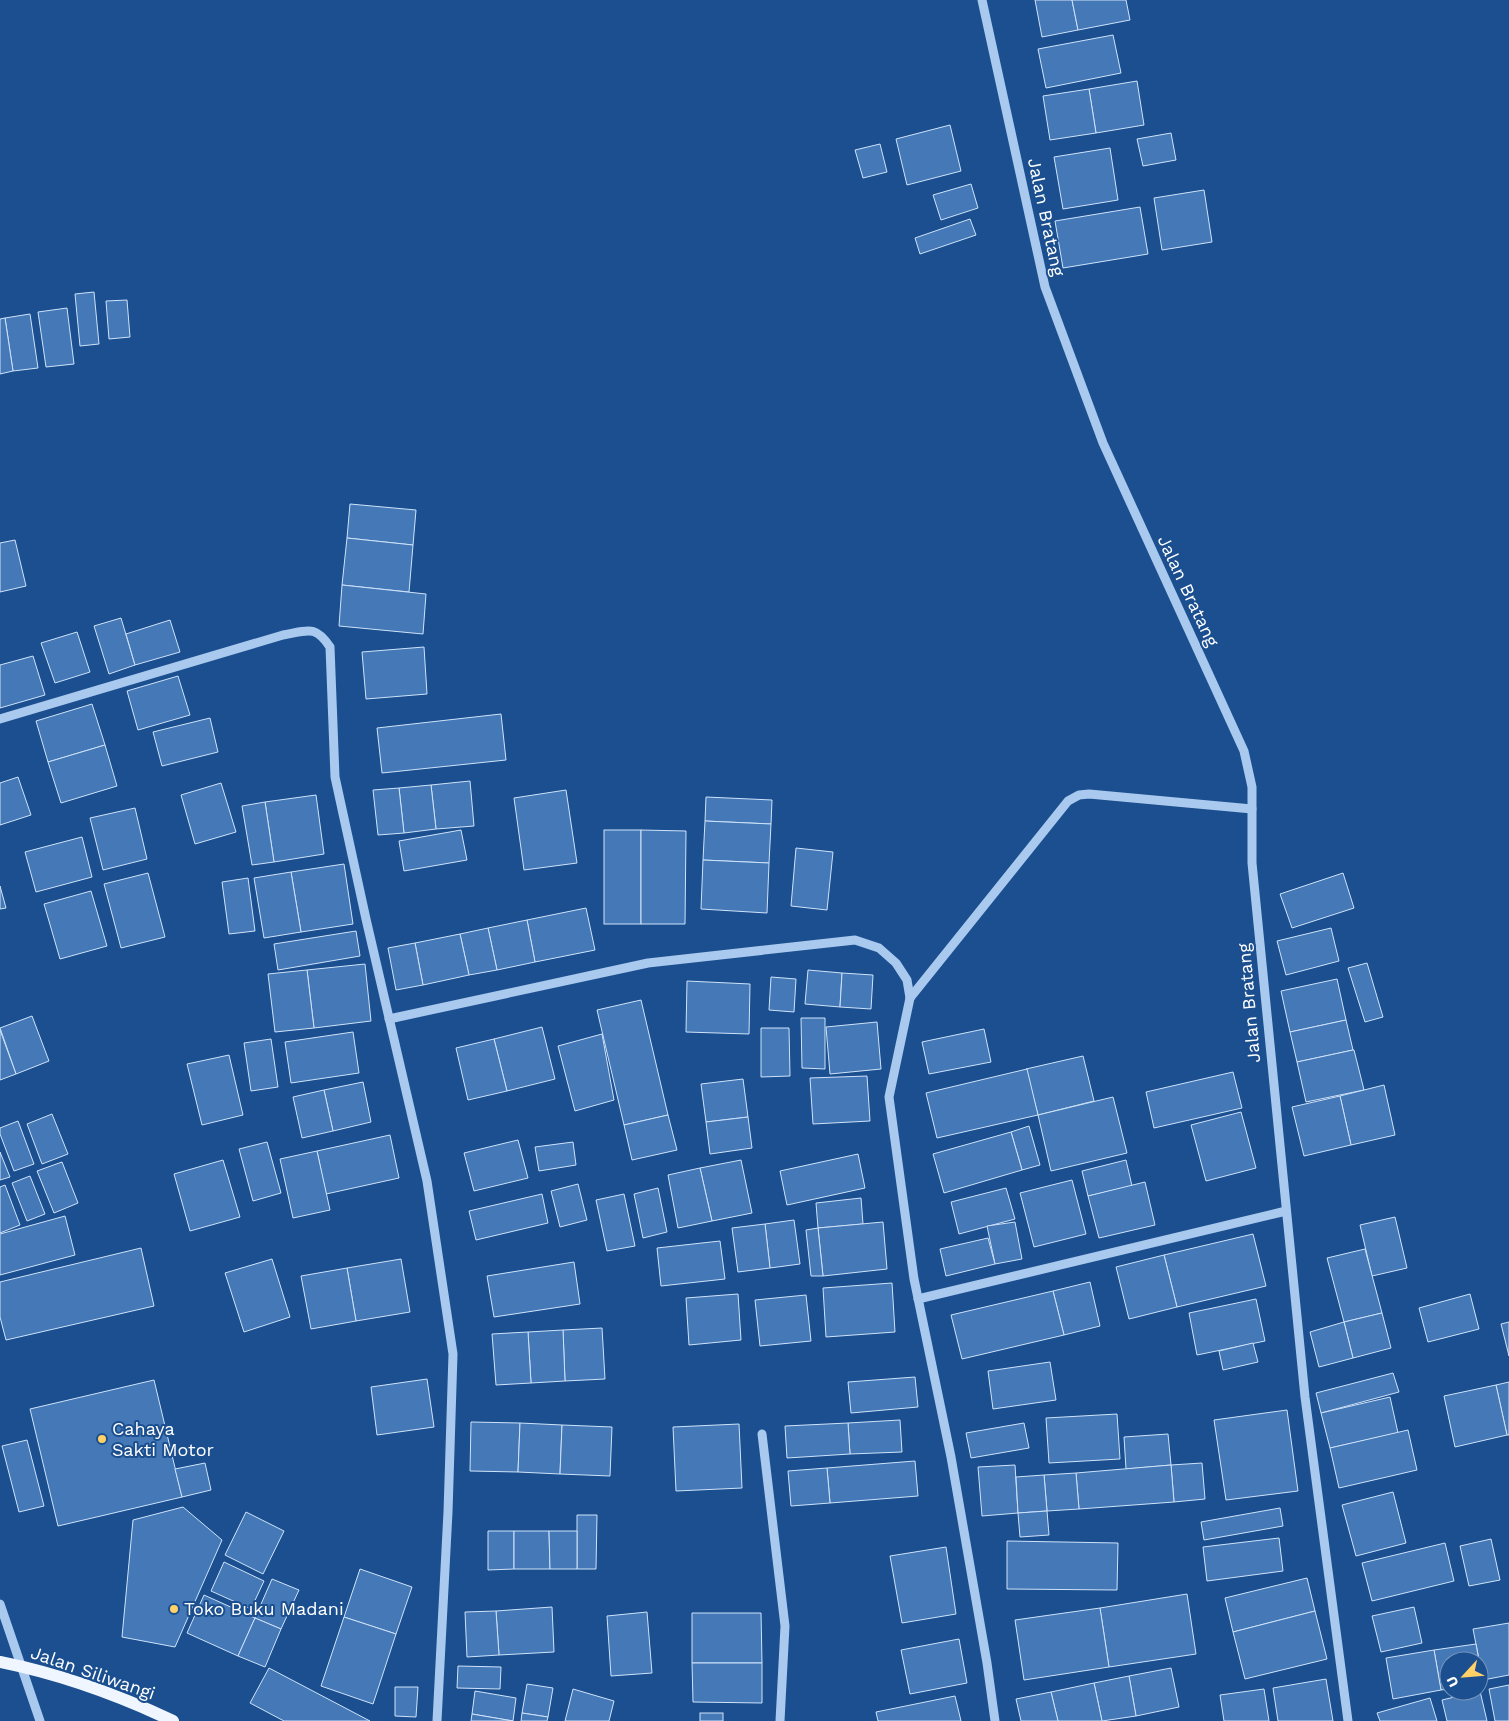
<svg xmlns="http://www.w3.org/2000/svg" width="1509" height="1721" viewBox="0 0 1509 1721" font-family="'Work Sans',sans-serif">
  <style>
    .building { fill: #4478b7; stroke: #cfe3fa }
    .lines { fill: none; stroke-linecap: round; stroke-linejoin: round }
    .minor { stroke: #a9c9ee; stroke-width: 9 }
    .major { stroke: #f0f6ff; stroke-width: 12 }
    .poi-dot { fill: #ffd166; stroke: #1b4f8f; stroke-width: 2 }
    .labels { text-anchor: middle; stroke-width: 4; stroke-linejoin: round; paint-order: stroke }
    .street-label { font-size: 18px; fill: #fff; stroke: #1b4f8f }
    .poi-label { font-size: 18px; fill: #fff; stroke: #1b4f8f; text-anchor: start }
  </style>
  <rect width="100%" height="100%" fill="#1b4f8f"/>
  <g class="building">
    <polygon points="1035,0 1072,0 1078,30 1042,37"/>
    <polygon points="1072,0 1126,0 1130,20 1078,30"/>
    <polygon points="1113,35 1121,73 1046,88 1038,49"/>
    <polygon points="1137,81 1144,125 1096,133 1089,89"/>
    <polygon points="1089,89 1096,133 1050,140 1043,96"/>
    <polygon points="950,125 961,171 907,185 896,139"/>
    <polygon points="1171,133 1176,160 1143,166 1137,139"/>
    <polygon points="880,144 887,172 863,178 855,150"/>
    <polygon points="1110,148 1118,200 1063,209 1054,157"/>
    <polygon points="971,184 978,208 941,220 933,195"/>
    <polygon points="1204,190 1212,242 1162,250 1154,198"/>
    <polygon points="1140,207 1148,254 1063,268 1055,221"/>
    <polygon points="970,219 976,235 920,254 915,238"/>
    <polygon points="94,292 99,344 80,346 75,294"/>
    <polygon points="127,300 130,337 109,339 106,301"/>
    <polygon points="67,308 74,364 46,367 38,312"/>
    <polygon points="30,314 38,368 13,371 5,318"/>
    <polygon points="5,318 13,371 0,374 0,319"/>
    <polygon points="350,504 416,510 413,545 347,538"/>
    <polygon points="347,538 413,545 409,592 342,585"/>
    <polygon points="15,540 26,586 0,592 0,543"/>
    <polygon points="342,585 426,594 423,634 339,626"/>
    <polygon points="121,618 135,665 109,674 94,626"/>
    <polygon points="170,620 180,652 135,665 126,634"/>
    <polygon points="77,632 90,672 55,683 41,643"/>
    <polygon points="424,647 427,694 366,699 362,652"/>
    <polygon points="33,656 45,695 0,708 0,665"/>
    <polygon points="178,676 190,715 138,730 127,691"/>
    <polygon points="92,704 105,745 48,762 36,721"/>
    <polygon points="501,714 506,760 382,773 377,728"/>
    <polygon points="210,718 218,752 162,766 153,732"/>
    <polygon points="105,745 117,786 61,803 48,762"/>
    <polygon points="18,777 31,815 0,825 0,783"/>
    <polygon points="470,781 474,826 436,829 431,785"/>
    <polygon points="221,783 236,832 195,844 181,795"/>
    <polygon points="431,785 436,829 404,833 399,788"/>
    <polygon points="399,788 404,833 378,835 373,790"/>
    <polygon points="566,790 577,863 524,870 514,798"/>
    <polygon points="316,795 324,854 274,862 265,802"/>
    <polygon points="706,797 772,800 771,824 705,821"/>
    <polygon points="265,802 274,862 252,865 242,806"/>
    <polygon points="135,808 147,859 103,870 90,818"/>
    <polygon points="705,821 771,824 769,863 703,860"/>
    <polygon points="461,830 467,860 404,871 399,841"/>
    <rect x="604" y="830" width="37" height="94"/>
    <polygon points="641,830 686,831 685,924 641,924"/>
    <polygon points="82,837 92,877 36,892 25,852"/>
    <polygon points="796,848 833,852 827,910 791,906"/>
    <polygon points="703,860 769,863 767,913 701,909"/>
    <polygon points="344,864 353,924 301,932 291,872"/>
    <polygon points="291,872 301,932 264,938 254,878"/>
    <polygon points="148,873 165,937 121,948 104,884"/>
    <polygon points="1343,873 1354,908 1292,928 1280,894"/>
    <polygon points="248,878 255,931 229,934 222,882"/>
    <polygon points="0,886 6,908 0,909"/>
    <polygon points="91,891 107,946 60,959 44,904"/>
    <polygon points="586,908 595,950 535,962 527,920"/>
    <polygon points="527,920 535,962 497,970 488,928"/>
    <polygon points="488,928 497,970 469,975 460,934"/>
    <polygon points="1331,928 1339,961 1286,975 1277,941"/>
    <polygon points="356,931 360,956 278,970 274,944"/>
    <polygon points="460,934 469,975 423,985 415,943"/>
    <polygon points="415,943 423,985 396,990 388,948"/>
    <polygon points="1367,963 1383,1017 1365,1022 1348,968"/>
    <polygon points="365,964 371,1021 314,1028 307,970"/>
    <polygon points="307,970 314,1028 275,1032 268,974"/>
    <polygon points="808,970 842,973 840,1007 805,1004"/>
    <polygon points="842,973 873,975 871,1009 840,1007"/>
    <polygon points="771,977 796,979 794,1012 769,1010"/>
    <polygon points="1337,979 1346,1020 1290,1032 1281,991"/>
    <polygon points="687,981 750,984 749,1034 686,1032"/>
    <polygon points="641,1000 668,1115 624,1125 597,1010"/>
    <polygon points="32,1016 49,1061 16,1074 0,1028"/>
    <polygon points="801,1018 825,1018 825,1069 802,1068"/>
    <polygon points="1346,1020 1353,1050 1297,1062 1290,1032"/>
    <polygon points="877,1022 881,1069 830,1074 826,1027"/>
    <polygon points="542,1027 555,1079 507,1091 494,1039"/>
    <polygon points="761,1028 789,1028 790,1076 761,1077"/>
    <polygon points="984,1029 991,1062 929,1074 922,1042"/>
    <polygon points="0,1030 16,1074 0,1080"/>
    <polygon points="353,1032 359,1073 291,1083 285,1042"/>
    <polygon points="602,1034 614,1100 575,1111 558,1046"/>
    <polygon points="271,1039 278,1087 251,1091 244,1043"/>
    <polygon points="494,1039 507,1091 468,1100 456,1048"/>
    <polygon points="1353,1050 1354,1050 1364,1090 1306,1102 1297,1062"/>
    <polygon points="229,1055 243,1115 202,1125 187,1064"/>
    <polygon points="1083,1056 1094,1101 1038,1115 1026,1069"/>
    <polygon points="1027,1069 1038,1115 937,1138 926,1093"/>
    <polygon points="1233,1072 1242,1108 1154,1128 1146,1092"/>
    <polygon points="867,1076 870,1121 813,1124 810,1078"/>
    <polygon points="743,1079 748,1117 706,1122 701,1084"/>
    <polygon points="363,1082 371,1122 333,1131 324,1090"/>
    <polygon points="1384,1085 1395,1135 1351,1145 1340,1096"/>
    <polygon points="324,1090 333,1131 302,1138 293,1097"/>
    <polygon points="1340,1096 1351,1145 1304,1156 1292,1107"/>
    <polygon points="1113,1097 1127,1153 1051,1171 1038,1115"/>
    <polygon points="1241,1112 1256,1168 1206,1181 1191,1125"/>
    <polygon points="52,1114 68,1154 42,1164 27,1124"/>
    <polygon points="668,1115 677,1150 632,1160 624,1125"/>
    <polygon points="748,1117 752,1148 710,1154 706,1122"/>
    <polygon points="18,1121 34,1164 14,1171 0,1134 0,1128"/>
    <polygon points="1029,1126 1040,1165 1022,1170 1011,1132"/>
    <polygon points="1011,1132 1022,1170 944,1193 933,1154"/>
    <polygon points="390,1135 399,1178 326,1194 317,1151"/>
    <polygon points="518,1140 528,1178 474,1191 464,1153"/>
    <polygon points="267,1142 281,1193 253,1201 239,1149"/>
    <polygon points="573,1142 576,1165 539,1171 535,1147"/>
    <polygon points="317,1151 330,1210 293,1218 280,1159"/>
    <polygon points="0,1152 10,1177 0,1180"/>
    <polygon points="858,1154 865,1188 787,1205 780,1171"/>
    <polygon points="223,1160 240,1217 190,1231 174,1174"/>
    <polygon points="741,1160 752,1213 712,1221 700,1168"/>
    <polygon points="1126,1160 1132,1186 1088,1196 1082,1171"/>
    <polygon points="62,1162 78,1203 54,1213 37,1171"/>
    <polygon points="700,1168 712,1221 678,1228 668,1175"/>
    <polygon points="30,1176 45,1214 27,1221 12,1183"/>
    <polygon points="1072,1180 1086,1234 1034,1247 1020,1193"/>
    <polygon points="1145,1182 1155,1225 1099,1238 1088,1196"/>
    <polygon points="578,1184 587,1220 560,1227 551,1191"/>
    <polygon points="5,1185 20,1225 0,1233 0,1187"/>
    <polygon points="658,1188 667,1232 643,1238 634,1194"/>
    <polygon points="1006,1188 1015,1219 959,1234 951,1202"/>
    <polygon points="542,1194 548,1223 476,1240 469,1211"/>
    <polygon points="624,1194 635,1246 607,1251 596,1200"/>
    <polygon points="861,1198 863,1224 818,1228 816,1203"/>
    <polygon points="65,1216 75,1255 0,1275 0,1234"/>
    <polygon points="1395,1217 1407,1268 1372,1276 1360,1225"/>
    <polygon points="794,1220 800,1264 770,1268 765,1224"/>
    <polygon points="883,1222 887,1269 823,1276 818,1228"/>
    <polygon points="1015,1222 1022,1259 995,1264 987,1226"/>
    <polygon points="765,1224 770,1268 738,1272 732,1228"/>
    <polygon points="818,1228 823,1276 811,1276 806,1230"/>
    <polygon points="1253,1234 1266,1286 1177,1307 1164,1255"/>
    <polygon points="988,1238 995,1264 946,1276 940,1249"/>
    <polygon points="720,1241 725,1279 661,1286 657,1248"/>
    <polygon points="141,1248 154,1306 6,1340 0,1317 0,1282"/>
    <polygon points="1365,1249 1382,1313 1344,1322 1327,1258"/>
    <polygon points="1164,1255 1177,1307 1129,1319 1116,1267"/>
    <polygon points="272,1259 290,1317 244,1332 225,1273"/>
    <polygon points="401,1259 410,1312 356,1321 347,1268"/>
    <polygon points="574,1262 580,1304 494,1317 487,1276"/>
    <polygon points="347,1268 356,1321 311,1329 301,1276"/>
    <polygon points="1090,1282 1100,1326 1064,1335 1053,1291"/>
    <polygon points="892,1283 895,1332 826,1337 823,1288"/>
    <polygon points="1053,1291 1064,1335 962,1359 951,1315"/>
    <polygon points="738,1294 741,1340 689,1345 686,1298"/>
    <polygon points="1470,1294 1479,1329 1428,1342 1419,1308"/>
    <polygon points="806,1295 811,1341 760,1346 755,1300"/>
    <polygon points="1256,1299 1265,1341 1197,1355 1189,1313"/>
    <polygon points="1382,1313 1391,1348 1353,1358 1344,1322"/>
    <polygon points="1344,1322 1353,1358 1319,1367 1310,1332"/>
    <polygon points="1509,1322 1509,1356 1501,1324"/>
    <polygon points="602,1328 605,1379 565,1381 563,1330"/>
    <polygon points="563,1330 565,1381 531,1383 528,1332"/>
    <polygon points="528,1332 531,1383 496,1385 492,1334"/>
    <polygon points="1253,1343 1258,1362 1223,1370 1219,1351"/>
    <polygon points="1050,1362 1056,1400 993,1409 988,1371"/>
    <polygon points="1393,1373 1399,1392 1321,1413 1316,1393"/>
    <polygon points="915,1377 918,1407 851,1413 848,1382"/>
    <polygon points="427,1379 434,1427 377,1435 371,1387"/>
    <polygon points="154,1380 182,1497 58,1526 30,1409"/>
    <polygon points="1509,1382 1509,1435 1507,1435 1496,1385"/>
    <polygon points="1496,1385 1507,1435 1455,1447 1444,1396"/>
    <polygon points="1390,1397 1398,1433 1330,1448 1321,1413"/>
    <polygon points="1287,1410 1298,1491 1226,1500 1214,1420"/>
    <polygon points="1117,1414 1120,1459 1049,1463 1046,1418"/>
    <polygon points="900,1420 902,1452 850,1454 848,1423"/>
    <polygon points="471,1422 520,1423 518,1472 470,1471"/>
    <polygon points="520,1423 562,1425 560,1474 518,1472"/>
    <polygon points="848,1423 850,1454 787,1458 785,1426"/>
    <polygon points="1024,1423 1029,1448 971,1458 966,1433"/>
    <polygon points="739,1424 742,1488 676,1491 673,1427"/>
    <polygon points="562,1425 612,1427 610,1476 560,1474"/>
    <polygon points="1408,1430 1417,1470 1339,1488 1330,1448"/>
    <polygon points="1168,1434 1171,1465 1126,1469 1124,1437"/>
    <polygon points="27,1440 44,1506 19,1512 2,1446"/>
    <polygon points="915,1461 918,1496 830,1503 827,1468"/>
    <polygon points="205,1463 211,1490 182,1497 175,1469"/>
    <polygon points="1202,1463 1205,1499 1174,1502 1171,1465"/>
    <polygon points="1015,1465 1018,1513 982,1516 978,1467"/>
    <polygon points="1171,1465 1174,1502 1079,1509 1076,1473"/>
    <polygon points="827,1468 830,1503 791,1506 788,1471"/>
    <polygon points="1076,1473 1079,1509 1047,1511 1044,1475"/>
    <polygon points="1044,1475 1047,1511 1018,1513 1016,1477"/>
    <polygon points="1393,1492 1406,1543 1356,1556 1342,1505"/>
    <polygon points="183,1507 222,1540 175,1647 122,1637 133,1520"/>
    <polygon points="1280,1508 1283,1526 1204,1540 1201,1522"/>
    <polygon points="1047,1511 1049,1535 1020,1537 1018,1513"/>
    <polygon points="246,1512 284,1531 263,1574 225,1555"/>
    <polygon points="577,1515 597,1515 596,1569 577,1569"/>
    <polygon points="488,1531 514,1531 514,1569 488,1570"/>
    <polygon points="514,1531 549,1531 550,1569 514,1569"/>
    <polygon points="549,1531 577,1531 577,1569 550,1569"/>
    <polygon points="1279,1538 1283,1571 1207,1581 1203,1547"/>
    <polygon points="1491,1539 1500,1580 1469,1586 1460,1546"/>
    <polygon points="1007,1541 1118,1543 1117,1590 1007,1589"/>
    <polygon points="1445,1543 1454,1581 1372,1601 1362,1563"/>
    <polygon points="946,1547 956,1614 902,1623 890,1556"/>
    <polygon points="224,1562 264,1581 251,1609 211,1591"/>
    <polygon points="360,1569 412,1587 396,1634 344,1617"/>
    <polygon points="1307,1578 1315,1611 1233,1632 1225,1598"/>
    <polygon points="272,1579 299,1590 281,1629 255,1618"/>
    <polygon points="1187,1594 1196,1654 1109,1667 1100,1608"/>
    <polygon points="204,1595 255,1618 238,1656 187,1633"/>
    <polygon points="552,1607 554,1652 499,1655 496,1611"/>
    <polygon points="1414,1607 1422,1643 1381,1652 1372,1616"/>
    <polygon points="1100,1608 1109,1667 1024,1680 1015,1620"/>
    <polygon points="496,1611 499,1655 467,1657 465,1612"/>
    <polygon points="1315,1611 1327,1659 1245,1679 1233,1632"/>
    <polygon points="647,1612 652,1673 611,1676 607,1616"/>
    <polygon points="692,1613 761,1613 762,1663 692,1663"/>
    <polygon points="344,1617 396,1634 373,1704 321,1686"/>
    <polygon points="255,1618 281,1629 265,1667 238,1656"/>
    <polygon points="1509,1623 1509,1675 1483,1680 1473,1629"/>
    <polygon points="959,1639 967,1683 910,1694 901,1650"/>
    <polygon points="1476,1644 1483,1684 1479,1684 1479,1661 1449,1661 1449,1689 1441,1690 1434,1650"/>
    <polygon points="1434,1650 1441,1690 1393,1699 1386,1658"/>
    <polygon points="692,1663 762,1663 762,1703 693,1702"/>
    <polygon points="458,1666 501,1667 500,1689 457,1688"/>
    <polygon points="269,1668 370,1721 284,1721 250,1703"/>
    <polygon points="1171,1668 1179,1707 1136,1716 1129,1676"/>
    <polygon points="1129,1676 1136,1716 1102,1721 1094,1683"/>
    <polygon points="1326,1679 1333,1721 1278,1721 1273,1688"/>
    <polygon points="1094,1683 1102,1721 1058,1721 1051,1692"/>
    <polygon points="527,1684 553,1688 548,1717 522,1713"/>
    <polygon points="1509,1685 1509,1721 1495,1721 1489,1689"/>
    <polygon points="395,1687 418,1687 416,1717 395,1716"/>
    <polygon points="573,1689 614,1701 609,1721 565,1721"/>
    <polygon points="1264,1689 1269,1721 1224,1721 1220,1695"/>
    <polygon points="475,1691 516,1698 513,1721 472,1714"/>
    <polygon points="1480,1691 1487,1721 1447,1721 1442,1700"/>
    <polygon points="1051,1692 1058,1721 1021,1721 1016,1699"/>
    <polygon points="955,1696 961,1721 878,1721 876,1712"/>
    <polygon points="1430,1698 1437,1721 1380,1721 1377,1713"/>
    <polygon points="522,1713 548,1717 547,1721 521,1721"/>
    <rect x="700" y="1713" width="23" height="8"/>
    <polygon points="472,1714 513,1721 471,1721"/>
  </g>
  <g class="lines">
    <g class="minor">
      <polyline points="982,0 1045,287 1103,443 1244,751 1252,787 1252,863 1305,1397 1348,1721"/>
      <path d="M0,719l283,-84c24,-4 32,-11 47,12l5,130 31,142 61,262 26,173 -5,158 -11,209"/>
      <polyline points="910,998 1068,801 1079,795 1089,794 1252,809"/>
      <polyline points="389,1019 648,963 855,940 879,948 896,963 907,980 910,998 889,1097 914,1279 951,1457 987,1663 995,1721"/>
      <polyline points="918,1299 1286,1211"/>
      <polyline points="762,1434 785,1626 780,1721"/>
      <polyline points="0,1604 40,1721"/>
    </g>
    <path class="major" d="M0,1662c60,12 118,33 173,59"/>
  </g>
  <g class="poi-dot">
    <circle cx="102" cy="1439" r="5"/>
    <circle cx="174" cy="1609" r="5"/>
  </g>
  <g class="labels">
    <g class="street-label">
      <text transform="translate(1046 217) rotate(78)" y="6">Jalan Bratang</text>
      <text transform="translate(1188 591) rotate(65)" y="6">Jalan Bratang</text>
      <text transform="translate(1249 1003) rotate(-95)" y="6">Jalan Bratang</text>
      <text transform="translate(93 1673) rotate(19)" y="6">Jalan Siliwangi</text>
    </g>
    <g class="poi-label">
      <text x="112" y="1435">Cahaya<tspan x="112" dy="21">Sakti Motor</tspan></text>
      <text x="184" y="1615">Toko Buku Madani</text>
    </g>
  </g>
  <g transform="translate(1464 1676) rotate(244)"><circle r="24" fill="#1b4f8f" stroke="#7695bc"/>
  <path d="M0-4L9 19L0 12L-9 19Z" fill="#ffd166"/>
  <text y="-8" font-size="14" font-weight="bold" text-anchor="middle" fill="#ffffff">U</text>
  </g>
</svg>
